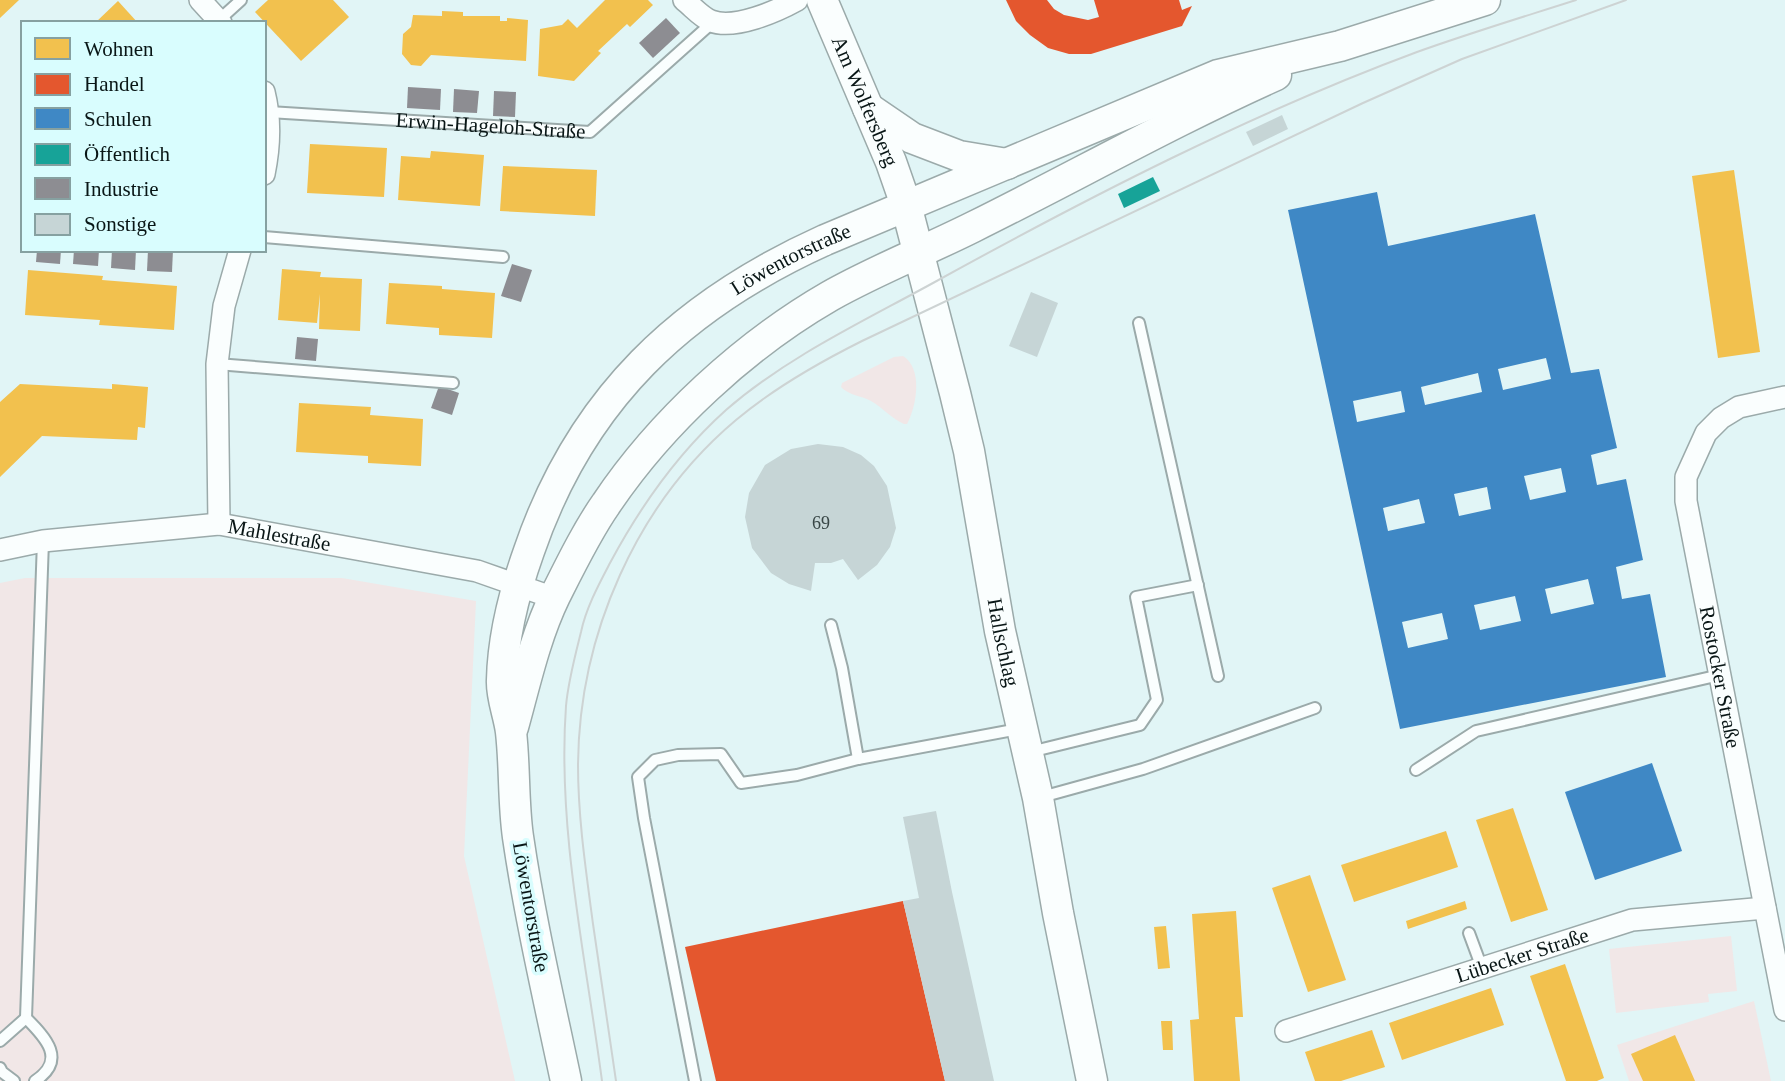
<svg xmlns="http://www.w3.org/2000/svg" width="1785" height="1081" viewBox="0 0 1785 1081" font-family="'Times New Roman',serif">
  <style>
    .green { fill: #f1e7e7 }
    .homes { fill: #f2c14e }
    .shops { fill: #e4572e }
    .schools { fill: #3f88c5; fill-rule: evenodd }
    .public { fill: #17a398 }
    .industry { fill: #8d8d92 }
    .building { fill: #c6d5d6 }
    .lines { fill: none; stroke-linecap: round; stroke-linejoin: round }
    .lane-casing { stroke: #9baaaa; stroke-width: 14 }
    .street-casing { stroke: #9baaaa; stroke-width: 24 }
    .secondary-casing { stroke: #9baaaa; stroke-width: 33 }
    .lane { stroke: #fafefe; stroke-width: 10 }
    .street { stroke: #fafefe; stroke-width: 21 }
    .secondary { stroke: #fafefe; stroke-width: 30 }
    .tram { stroke: #cdd3d3; stroke-width: 2 }
    .labels { text-anchor: middle; stroke-width: 7; stroke-linejoin: round; paint-order: stroke }
    .number-label { font-size: 18px; fill: #384646 }
    .street-label { font-size: 21px; fill: #091616; stroke: #d9fdfe }
  </style>
  <rect width="100%" height="100%" fill="#e1f5f6"/>
  <g class="green">
    <path d="M903,356c20,12 14,50 4,68h-3c-12,-5 -21,-16 -33,-23 -9,-5 -23,-6 -30,-14l1,-4 52,-26z"/>
    <polygon points="25,578 342,578 476,601 464,856 515,1081 0,1081 0,583"/>
    <polygon points="1731,936 1737,991 1708,994 1709,1002 1616,1013 1609,949"/>
    <polygon points="1754,1001 1771,1081 1629,1081 1617,1045"/>
  </g>
  <g class="homes">
    <polygon points="0,0 19,0 0,18"/>
    <polygon points="268,0 333,0 349,17 301,61 255,12"/>
    <polygon points="605,0 648,0 653,5 630,27 627,24 598,51 601,53 574,81 538,76 540,29 562,25 568,19 577,28"/>
    <polygon points="118,1 138,23 95,23"/>
    <polygon points="442,11 463,12 463,16 500,16 500,21 507,21 507,18 528,20 526,61 431,55 421,66 411,65 402,54 403,34 411,27 413,15 442,16"/>
    <polygon points="310,144 387,148 384,197 307,193"/>
    <polygon points="431,151 484,155 480,206 398,200 401,156 430,158"/>
    <polygon points="503,166 597,170 595,216 500,211"/>
    <polygon points="1734,170 1760,352 1718,358 1692,176"/>
    <polygon points="282,269 321,272 320,277 362,279 360,331 319,329 320,294 317,323 278,320"/>
    <polygon points="28,270 103,276 102,280 177,286 174,330 99,325 100,320 25,315"/>
    <polygon points="389,283 442,286 442,289 495,293 492,338 439,335 439,328 386,324"/>
    <polygon points="20,384 112,389 112,384 148,387 145,428 138,427 137,440 42,436 0,477 0,402"/>
    <polygon points="299,403 371,407 370,415 423,419 421,466 368,463 368,456 296,452"/>
    <polygon points="1513,808 1548,910 1511,922 1476,820"/>
    <polygon points="1446,831 1458,867 1354,902 1341,865"/>
    <polygon points="1310,875 1346,980 1308,992 1272,888"/>
    <polygon points="1465,901 1467,909 1408,929 1406,921"/>
    <polygon points="1236,911 1243,1017 1235,1017 1240,1081 1194,1081 1190,1020 1199,1019 1192,914"/>
    <polygon points="1166,926 1170,968 1158,969 1154,927"/>
    <polygon points="1565,964 1604,1078 1597,1081 1566,1081 1530,976"/>
    <polygon points="1491,988 1504,1025 1402,1060 1389,1023"/>
    <polygon points="1161,1021 1172,1021 1173,1050 1163,1050"/>
    <polygon points="1372,1030 1385,1067 1341,1081 1315,1081 1305,1052"/>
    <polygon points="1675,1035 1695,1081 1643,1081 1631,1054"/>
  </g>
  <g class="shops">
    <polygon points="1006,0 1047,0 1054,9 1064,15 1088,20 1099,17 1094,0 1179,0 1182,10 1192,6 1182,26 1091,54 1069,54 1048,48 1030,35 1016,21"/>
    <polygon points="903,901 945,1081 716,1081 685,947"/>
  </g>
  <g class="schools">
    <path d="M1377,192l11,54 147,-32 36,159 28,-4 18,79 -26,7 6,30 29,-6 17,81 -27,7 6,32 28,-5 16,83 -266,52 -112,-519zM1546,358l5,21 -48,11 -5,-21zM1478,373l4,19 -57,13 -4,-18zM1401,391l4,21 -48,10 -4,-21zM1561,468l5,24 -36,8 -6,-24zM1487,487l4,22 -32,7 -5,-22zM1419,499l6,24 -37,8 -5,-23zM1588,579l6,25 -43,10 -6,-25zM1515,596l6,25 -41,9 -6,-25zM1442,613l6,26 -40,9 -6,-26z"/>
    <polygon points="1652,763 1682,851 1595,880 1565,792"/>
  </g>
  <polygon class="public" points="1153,177 1160,191 1124,208 1118,194"/>
  <g class="industry">
    <polygon points="666,18 680,33 653,58 639,43"/>
    <polygon points="408,87 441,89 440,110 407,108"/>
    <polygon points="454,89 479,91 477,113 453,112"/>
    <polygon points="494,91 516,92 515,117 493,116"/>
    <polygon points="37,250 61,250 60,264 36,262"/>
    <polygon points="74,250 99,250 98,266 73,264"/>
    <polygon points="112,250 136,250 135,270 111,268"/>
    <polygon points="148,250 173,250 172,272 147,271"/>
    <polygon points="512,264 532,270 521,302 501,296"/>
    <polygon points="297,337 318,339 316,361 295,359"/>
    <polygon points="439,386 459,393 452,415 431,408"/>
  </g>
  <g class="building">
    <polygon points="1282,115 1288,129 1253,146 1246,132"/>
    <polygon points="1031,292 1058,303 1037,357 1009,346"/>
    <polygon points="818,444 843,447 861,455 874,466 887,486 896,528 890,547 877,565 858,580 843,559 831,563 815,563 811,591 789,584 771,573 752,548 745,517 749,493 765,465 791,449"/>
    <polygon points="936,811 952,892 994,1081 945,1081 903,901 919,898 903,817"/>
  </g>
  <g class="lines">
    <defs>
      <g id="lane">
        <polyline points="219,20 241,0"/>
        <path id="s1" d="M269,112l321,20 123,-110"/>
        <polyline points="264,237 503,257"/>
        <polyline points="1139,323 1218,676"/>
        <polyline points="217,364 453,383"/>
        <polyline points="831,625 842,668 858,759"/>
        <polyline points="1030,752 1140,725 1157,700 1136,597 1198,585"/>
        <polyline points="1416,770 1476,731 1720,675"/>
        <polyline points="1038,798 1143,769 1315,708"/>
        <polyline points="1469,933 1482,968"/>
        <polyline points="0,1041 26,1018"/>
        <polyline points="0,1068 2,1072 14,1081"/>
        <path d="M35,1081c32,-21 11,-43 -9,-63l17,-477"/>
        <polyline points="695,1081 644,818 638,777 655,760 678,755 721,754 741,783 797,775 858,759 1019,729"/>
      </g>
      <g id="street">
        <polyline points="200,0 221,23"/>
        <path d="M684,0c9,7 17,17 27,21 24,9 66,-10 86,-21"/>
        <path d="M264,92c7,28 6,53 0,82"/>
        <path id="s2" d="M1785,397l-46,10 -18,11 -15,15 -20,44v24l99,509"/>
        <polyline points="219,524 217,364 224,306 240,250"/>
        <path id="s3" d="M0,550l43,-9 176,-17 258,47 77,27"/>
        <path id="s4" d="M1286,1031l346,-111 133,-12"/>
      </g>
      <g id="secondary">
        <path id="s5" d="M822,0l69,162 15,43 49,188 14,58 31,180 38,167 20,115 34,168"/>
        <polyline points="868,108 912,138 959,156 1007,164"/>
        <path d="M513,727c12,-43 22,-90 42,-131 15,-30 32,-65 51,-92 55,-82 139,-159 224,-208 46,-26 95,-45 143,-69 101,-50 200,-106 303,-152"/>
        <path id="s6" d="M566,1081c-17,-81 -36,-162 -48,-244 -5,-35 -3,-70 -7,-105 -2,-17 -10,-35 -9,-52 1,-44 12,-87 27,-129 52,-152 152,-246 296,-311l393,-165 122,-29 145,-46"/>
      </g>
    </defs>
    <use href="#lane" class="lane-casing"/>
    <use href="#street" class="street-casing"/>
    <use href="#secondary" class="secondary-casing"/>
    <use href="#lane" class="lane"/>
    <use href="#street" class="street"/>
    <use href="#secondary" class="secondary"/>
    <g class="tram">
      <path d="M602,1081c-16,-122 -45,-252 -36,-375 2,-24 9,-50 15,-74 5,-24 18,-48 29,-69 31,-58 67,-109 116,-153 61,-53 136,-88 207,-127 154,-85 319,-170 484,-231 53,-19 106,-35 159,-52"/>
      <path d="M616,1081c-8,-52 -15,-105 -23,-157 -7,-53 -15,-106 -15,-159 1,-130 58,-261 158,-345 38,-32 82,-57 126,-79l501,-238 99,-44 164,-59"/>
    </g>
  </g>
  <g class="labels">
    <g class="number-label">
      <text x="821" y="529">69</text>
    </g>
    <g class="street-label">
      <text dy="7" stroke="none"><textPath href="#s5" startOffset="110">Am Wolfersberg</textPath></text>
      <text dy="7" stroke="none"><textPath href="#s1" startOffset="222">Erwin-Hageloh-Straße</textPath></text>
      <text dy="7" stroke="none"><textPath href="#s6" startOffset="943">Löwentorstraße</textPath></text>
      <text dy="7" stroke="none"><textPath href="#s3" startOffset="282">Mahlestraße</textPath></text>
      <text dy="7" stroke="none"><textPath href="#s5" startOffset="670">Hallschlag</textPath></text>
      <text dy="7" stroke="none"><textPath href="#s2" startOffset="341">Rostocker Straße</textPath></text>
      <text transform="translate(531 907) rotate(80)" y="7">Löwentorstraße</text>
      <text dy="7" stroke="none"><textPath href="#s4" startOffset="248">Lübecker Straße</textPath></text>
    </g>
  </g>
  <rect x="21" y="21" width="245" height="231" fill="#d9fdfe" stroke="#86a1a1" stroke-width="2"/>
  <rect x="35" y="38" width="35" height="21" fill="#f2c14e" stroke="#86a1a1" stroke-width="2"/>
  <text x="84" y="56" font-size="21" fill="#091616">Wohnen</text>
  <rect x="35" y="74" width="35" height="21" fill="#e4572e" stroke="#86a1a1" stroke-width="2"/>
  <text x="84" y="91" font-size="21" fill="#091616">Handel</text>
  <rect x="35" y="108" width="35" height="21" fill="#3f88c5" stroke="#86a1a1" stroke-width="2"/>
  <text x="84" y="126" font-size="21" fill="#091616">Schulen</text>
  <rect x="35" y="144" width="35" height="21" fill="#17a398" stroke="#86a1a1" stroke-width="2"/>
  <text x="84" y="161" font-size="21" fill="#091616">Öffentlich</text>
  <rect x="35" y="178" width="35" height="21" fill="#8d8d92" stroke="#86a1a1" stroke-width="2"/>
  <text x="84" y="196" font-size="21" fill="#091616">Industrie</text>
  <rect x="35" y="214" width="35" height="21" fill="#c6d5d6" stroke="#86a1a1" stroke-width="2"/>
  <text x="84" y="231" font-size="21" fill="#091616">Sonstige</text>
</svg>
